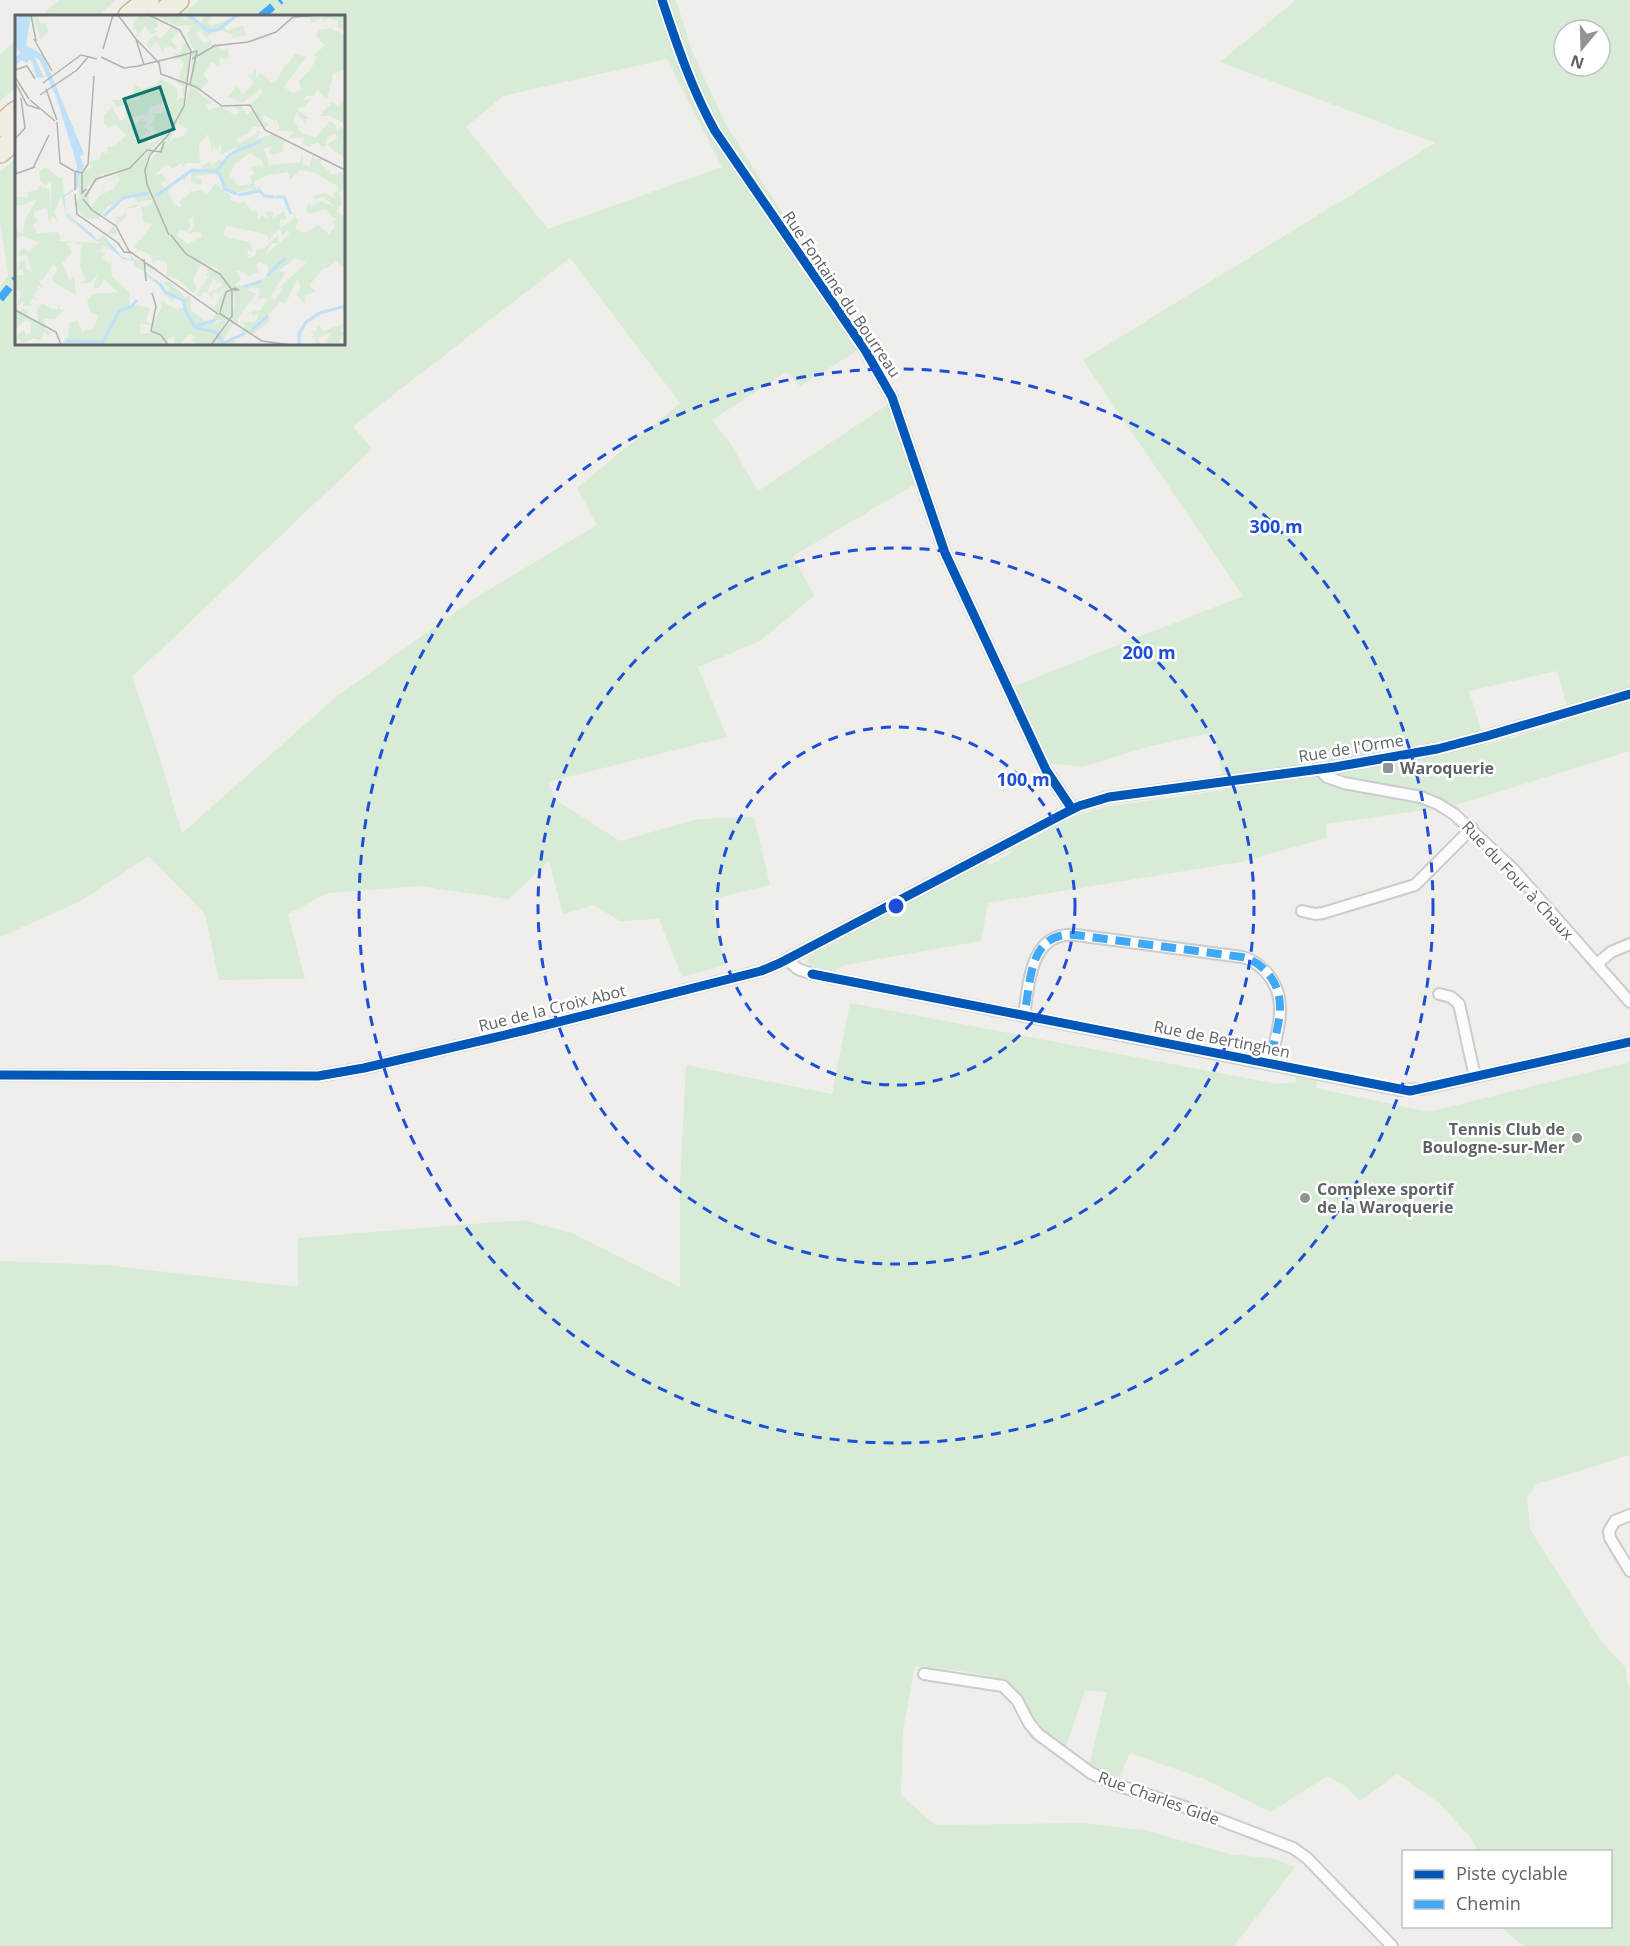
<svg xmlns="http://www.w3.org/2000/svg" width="1630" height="1946" viewBox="0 0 1630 1946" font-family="'Open Sans',sans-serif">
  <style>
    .green { fill: #d8ebd6; fill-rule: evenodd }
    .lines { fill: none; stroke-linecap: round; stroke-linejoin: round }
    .street-casing { stroke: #cbcccc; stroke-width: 14 }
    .highway-casing { stroke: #c8b996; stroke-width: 24 }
    .street { stroke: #fdfcfc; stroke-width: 10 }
    .highway { stroke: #f0ede3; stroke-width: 21 }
    .quiet { stroke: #3fa9f5; stroke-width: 8; stroke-dasharray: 15 8; stroke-linecap: butt }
    .cycleway-casing { stroke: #fff; stroke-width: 13 }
    .cycleway { stroke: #0057b8; stroke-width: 9 }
    .ring { fill: none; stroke: #1d4ed8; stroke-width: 3; stroke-dasharray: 10 8 }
    .poi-dot { fill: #919496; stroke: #fff; stroke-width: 2 }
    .labels { text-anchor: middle; stroke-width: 5; stroke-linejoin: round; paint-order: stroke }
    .street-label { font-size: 16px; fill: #5f6368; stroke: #fff }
    .poi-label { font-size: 16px; font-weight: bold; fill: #5f6368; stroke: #fff; text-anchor: start }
    .inset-river { fill: none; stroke: #bfe0f9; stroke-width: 3 }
    .inset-road { fill: none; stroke: #b1b2b2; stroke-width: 1.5 }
    .view { fill: #0f766e; fill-opacity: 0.15; stroke: #0f766e; stroke-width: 3 }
    .inset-edge { fill: none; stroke: #5f6368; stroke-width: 3 }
    .centre { fill: #1d4ed8; stroke: #fff; stroke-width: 3 }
    .ring-label { font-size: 18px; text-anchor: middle; font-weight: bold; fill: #1d4ed8; stroke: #fff; stroke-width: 5; stroke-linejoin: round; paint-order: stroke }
  </style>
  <rect width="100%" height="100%" fill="#efeeea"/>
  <g class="green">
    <polygon points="59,0 116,0 97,16 41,16"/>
    <path d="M200,0h476l16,51 34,74 140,220 -66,41 -14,-14 -74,48 18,23 28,48 138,-92 21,57 12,20 -136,80 21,40 -54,45 -62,26 29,70 -179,45 8,18 64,41 78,-22 56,-2 16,68 -58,14 12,66 -42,12 -23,-58 -39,2 -26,-16 -31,9 -14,-53 -40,38 -90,-13 -91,7 -40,21 17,65 -86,1 -14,-66 -56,-58 -68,45 -81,36v-651l8,-10 -8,-56v-48l16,-14v186h328v-328h-163zM667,59l55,108 -174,62 -82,-102 37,-31zM570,258l110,145 -103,85 20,37 -117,70 -144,102 -154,136 -26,-87 -24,-69 240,-228 -19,-23z"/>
    <path d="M1296,0h334v751l-177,55 -127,18 1,14 -87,24 -252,41 -7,38 -136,24 -14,8 -21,-5 -3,-10 178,-96 4,3 21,-11 3,-6 63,-32 28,-9 121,-17 -11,-58 -67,15 -65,20 -35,-4 -32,-77 228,-90 -160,-236 352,-217 -215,-81zM1564,30h36v36h-36zM1557,671l14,49 -85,25 -17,-54z"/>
    <polygon points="16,40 16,87 0,101 0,55"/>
    <path d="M850,1003l427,81 11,-1 1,-1 6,1 1,-7 21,5 -1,7 113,24 201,-50v393l-93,29 -10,14 3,31 71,112 24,26 5,27v252h-106l-24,-19 110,-1v-74l-131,-1 -10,-15 -30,-33 -42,-29 -37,27 -13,-14 -20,-11 -56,36 -67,-33 -74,-26 -12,27 -29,-13 18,-75 -22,-1 -20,58c-11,-9 -24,-17 -32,-28 -8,-11 -10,-27 -21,-36 -16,-13 -76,-16 -97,-19l-12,64 -2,65 34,30 148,-2 61,7 86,24 45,5 20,8 -61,79h-1234v-685l105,4 193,22v-49l226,-18 48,13 108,54v-103l6,-119 146,29z"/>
  </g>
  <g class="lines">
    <defs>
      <g id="street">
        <path d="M662,0c15,45 30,90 53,131l150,219 27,47 53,156 101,217 26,39"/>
        <polyline points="1319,769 1327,777 1344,783 1421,797 1438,804 1454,814 1513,869 1630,1002"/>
        <polyline points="1302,911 1315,914 1323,913 1415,885 1472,828"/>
        <polyline points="787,960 798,969 812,974 1400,1090 1421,1089 1630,1042"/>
        <polyline points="1597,964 1611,952 1630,944"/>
        <polyline points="1439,994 1451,997 1459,1004 1475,1077"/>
        <path d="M1024,1016c5,-32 6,-86 52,-81l166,22c9,2 16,7 23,14 26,28 12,60 5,93"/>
        <polyline points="0,1075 318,1076 364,1068 526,1030 761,971 780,963 1065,813 1079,806 1109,797 1335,767 1437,749 1487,736 1630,694"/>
        <polyline points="1630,1515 1615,1521 1609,1531 1610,1538 1630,1571"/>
        <polyline points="924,1674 1003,1686 1017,1700 1029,1723 1038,1734 1091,1773 1111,1783 1194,1810 1293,1848 1307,1858 1392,1946"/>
      </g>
      <g id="highway">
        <polyline points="129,16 148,0"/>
        <polyline points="159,16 178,0"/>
        <polyline points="0,126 16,112"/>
        <polyline points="0,152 16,138"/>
      </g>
    </defs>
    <use href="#street" class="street-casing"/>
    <use href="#highway" class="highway-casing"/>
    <use href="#street" class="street"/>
    <use href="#highway" class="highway"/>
    <g class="quiet">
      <polyline points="261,16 281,0"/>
      <polyline points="0,299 16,279"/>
      <path d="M1026,1005c5,-31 6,-74 50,-70l166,22c10,2 17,7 24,14 23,26 12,51 6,82"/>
    </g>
    <defs>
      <g id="cycleway">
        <path d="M662,0c15,45 30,90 53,131l150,219 27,47 53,156 101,217 26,39"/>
        <polyline points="812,974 1410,1091 1630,1042"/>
        <polyline points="0,1075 318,1076 364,1068 526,1030 761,971 780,963 1065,813 1079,806 1109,797 1335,767 1437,749 1487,736 1630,694"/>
      </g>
    </defs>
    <use href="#cycleway" class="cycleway-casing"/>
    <use href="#cycleway" class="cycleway"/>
  </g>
  <g class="ring">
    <circle cx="896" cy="906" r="179"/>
    <circle cx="896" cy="906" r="358"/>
    <circle cx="896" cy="906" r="537"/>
  </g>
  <g class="poi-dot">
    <rect x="1382" y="762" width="12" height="12" rx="3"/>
    <circle cx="1577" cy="1138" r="6"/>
    <circle cx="1305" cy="1198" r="6"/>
  </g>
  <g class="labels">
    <g class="street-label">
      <text transform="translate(842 294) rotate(56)" y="6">Rue Fontaine du Bourreau</text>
      <text transform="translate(1351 748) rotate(-9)" y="6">Rue de l'Orme</text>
      <text transform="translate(1518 880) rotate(47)" y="6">Rue du Four à Chaux</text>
      <text transform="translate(552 1008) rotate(-14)" y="6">Rue de la Croix Abot</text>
      <text transform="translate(1222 1039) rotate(11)" y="6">Rue de Bertinghen</text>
      <text transform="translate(1159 1798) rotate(20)" y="6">Rue Charles Gide</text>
    </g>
    <g class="poi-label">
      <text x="1400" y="774">Waroquerie</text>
      <text x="1565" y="1135" text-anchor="end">Tennis Club de<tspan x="1565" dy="18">Boulogne-sur-Mer</tspan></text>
      <text x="1317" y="1195">Complexe sportif<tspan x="1317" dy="18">de la Waroquerie</tspan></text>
    </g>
  </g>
  <g transform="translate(15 15)">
    <rect width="330" height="330" fill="#efeeea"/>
    <path d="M18,0h4l4,10 4,-2 3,9 -7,6v5zM123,0h10l30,14 8,9 4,12 -4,4 4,3 -7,50 -17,29 -16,14 -5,18 20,-27 19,-34 7,-23 1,-31 3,-1 -8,-17 5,-10 -15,1 -23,-11h27l5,6 2,-6 12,12 5,-12h7l-4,8 3,3 28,-11 -14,12 2,4 16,-6 3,10 -14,3 1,-3 -16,-6 -11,9 -5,-7 -5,2 7,10 8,-3 1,6 -14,6 23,-8 -2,4 4,3 5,-4 1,9 -3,4 -6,-2 -1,8 -8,-4 -8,13 6,6 -11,11 14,11 -7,2 4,5 12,-4 13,9 6,-3 -6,-5 7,-2 6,10 7,-7 7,19h-9l-4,7 -12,4 2,6 18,-10v-4l4,1 -3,8 14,-4v-3l16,9 -5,4 1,7 -14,3 2,-9 -7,3 5,16 32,-3 1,-11 1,13 6,3 4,-14 2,6 8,-1 -3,5 11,10 -4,2 18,-3v18l-6,2 3,12 -6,8 9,4v52l-10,-8 -5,7 -8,2 -12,16 5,7 -10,3 -1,9 -7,-9 4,-9 -4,-7 -11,24 -6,-1 -11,12v8l-17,13 -12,-3 6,-6 -6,-4h15l4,-8 -6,2 -2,-4 9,-2 8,-10 -5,-3 -5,4 1,-13h-10l-2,2 9,4 -19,25 2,4 -5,-1 -11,19 10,-4 4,8h-26l20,-24 4,-17 -2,-15 5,3 1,-4h-7l-18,-22 -14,-1 -7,15 4,9 -4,4 -16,-14 -10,-3v-14l-11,-2 -3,3 -2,-8 -17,-7 18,-24 -8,-1 -3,-16 10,-2 2,-5 -12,1 -5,6 -10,2v8l-12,9 6,13 -3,-5 -11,1 12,-15 -2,-3 9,-2 1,-7 13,-4 -6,-8 -25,10 -10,13 -13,-1 -11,-13 5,-6v-28l4,-5 2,4 7,-2 -3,-6 11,-3 1,-7 7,1 -1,-6h7l12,-12 -10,-11 -7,4 -5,-5v-8l8,-8 8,14 8,-5 -4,-3 5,-6 -5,-3 -6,3 -6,-7h29l-1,-3 -8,1 3,-13 7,4 14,-4 4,-7 17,11v12l7,-4 -2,-12 -5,-2 7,-21 -5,-4 -7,3 4,-4 -2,-5 5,3 6,-13 -6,-10 -8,8 6,6 -2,4 -4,-4 -7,2 -1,6 -6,-13 -8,8 -3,-5 9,-9 6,4 11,-13 -15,-6 1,7 -5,2 5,2 -7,3 -6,-8 -9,12 2,-7 -5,-3zM151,87l3,4 -4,6 -14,2 5,2 -6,10 5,-1 -2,3 8,9 -11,7 -8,-7 6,-7 -5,-4 4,-4 -5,-1 7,-7 -17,12 -4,-4 2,-2 -3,-1 21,-5 2,-7zM162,108l11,6 -5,7 -10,2 -6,10zM193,119l5,19v-10l3,7 5,-6v11l16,-8 -10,15 -9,-2 -5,5 -4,-3 -8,4 1,5 -11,-1v11l9,4 2,-5 -9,-4 20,-2 8,3 4,12 8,4 21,-5 -13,6 5,1 13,-3 3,-7 -6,3 -2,-6 13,-7 21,-3 2,7 11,-9 15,3 21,13 1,5 -5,2 2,5 -12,-5 -10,3 1,3 9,-2 12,10 -13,-6 -10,5 -3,-3 -3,7 4,4 16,-5 10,11 -4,1 3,6 -6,7 -11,-9 -14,8 -9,-5 3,-8 -3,-3 -15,12v-10l7,1 -3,-9 -11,7v-6l-8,-1 4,9 -7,-5 -4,4 -2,-9 -3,2 -10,-12 -1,4 -12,-4 1,-4 -16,-13 -8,12 -7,-5 -8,2 -3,-6 2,6 -12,10 3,5 -9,-3 -5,-13 11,-12 6,1 2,-7 -10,7 -7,8 -4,1 -6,-6 6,-3 -4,-6 -8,1 13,-11 5,5 11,-7 -1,6 4,-5h14l-1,-19zM130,135h4l-18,18 -23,6 -11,5 -6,4 -3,4 16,-10 15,-4 -13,9 -2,3 -2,7 -3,3 4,-4 3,-8 11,-8 3,5 -6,8 -15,8 -9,11 -2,-19 -3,3 7,-11 11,-6 27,-7zM235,138l11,6 3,9 -6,-3 -7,3 4,6 -5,2 2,8 -14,2 -9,-11 6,-11zM178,201l1,10 -6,7 12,-1 2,4 -14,8 -11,-9 2,-6 8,3 4,-7 -4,-3zM211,211l36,7 7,4 -2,5 12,-13 3,7 6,-6 1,4 -23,21 5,-12h8l-1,-8 -13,13 -9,1v6l-7,3 -2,-8 6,2 -4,-10 -20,-4 -6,-4zM280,243l11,5 -26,24 3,2 -9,11 -4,-3 16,-25 -7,-1zM245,247l7,3 2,9 -9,8 -25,4 6,-7 -5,-9 10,3 2,4 11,-5 -3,-7zM330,1l-2,14 -6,-3 1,-6 -10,-3 -5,4v-5l-12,6v-5h-15l-12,9 11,-10zM316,13l14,8v34l-12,4 -6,26 -9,-11 -4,7h-8l-2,4 8,-1 -9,8 -7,2 14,10h-5l1,6 -9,-13 -3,7 6,13 16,6 14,-17 7,5 -1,6 5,-6 4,5v34l-2,-8 -16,-12 10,-7 -1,-5 -9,4 -1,8 -4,2 -4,-5 -9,5 -6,-3 1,-6h-16l6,-6 -14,-1 -4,-13 -2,3 -11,-7 -1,5 7,6 -5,3 -13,-23 12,-13 -2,-4 -19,15 -14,-7 9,-10 6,9 11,-13 -8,-9 5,2 5,-6v8l5,-4 13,11 11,-18 -3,-3 5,2 8,-11 11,3 -22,30 9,6 8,-3 -2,-9 11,-11 7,-12 -3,-4 11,-8 -9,-10 3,-6zM330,85v24l-15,-8h-12l15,-14 5,5zM31,152l13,11 3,-2 4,39 30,26 8,-4 4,6 2,6 -8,-4 1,5h-9l12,3 -4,5 6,5 3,-2 1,15 18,17 -1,15 8,-3 13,3 -4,12 5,5 -11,-1v9h14l-3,-8 11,-17 -1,-7 18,10 -3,-4 7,1v-5l-8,-6 -2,6 -17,-20 -9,-6 -2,4 -1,-10 -7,-4 -5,-9 22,8 4,4 -8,-1 4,8 -7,-11 -2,5 21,20 5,-2 -8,-6 6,-2 17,17 4,-3 1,15 17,14 8,-2 -6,7 13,-9h-10l3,-9 -16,-11 14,8 13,-22 -9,8 -5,-2v6l-5,-4 15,-9 -5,-3 -3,4 2,-5 -4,-2 -6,14 -4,-1 -4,5 -3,-3 14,-19 -4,1 2,-8 16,10 7,12 2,20 -23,35h-14l-4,-6 4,-1 -6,-4 -11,11h-4l-1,-9 -7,4 2,5 -108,-1 7,-8 2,-14 8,-1 4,11 13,-5 3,-12 -7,-2 -4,-12 6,-7 25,-2 -14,-13 -5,9h-6l5,-14 -8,9h-11l7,-3 -6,-13 1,-22 -9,-3 -6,1 6,9 -10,12 8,17 4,-5 2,19 -21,-12 -3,-5 6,-9 -5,-5 -11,17 -4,-2 6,10 -8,-4 3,4 -6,7 6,5 -7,-3 -3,4 4,4h-10l1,-5 -8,6 5,-13 -2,-4 -4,2v-17h10l-4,-6 -4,4 3,-12 6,-1v9l6,3 -5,-17 -9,1 4,-8 7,3 11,-8 -17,-7 -8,3v-9l8,4 3,-17 11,-18 -16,7 -6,-2v-7h13v-5l9,-2 3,-5 9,5 2,19v-27l-6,4 -5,-6 -1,-9zM46,182l6,21 32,25 -41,-2 3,-3 -3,-6 -21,1 -4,-8 6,-5 -6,-4 1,-4 13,-5 2,16 3,-7 6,6 -4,-10zM27,288l10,6h6l-1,-5 4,6 5,-2 -11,11h-11l1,10 6,4 -3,3 -4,-4 -3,9 -7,-3 -11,5 -7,-7 8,-6 3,6 4,-3v-10l-4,-4 -11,9 -1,-15 9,-5 4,2 -1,7 11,4 -1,-11zM330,308l-5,8 5,2 -7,10 -13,1 6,-12 -13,6 3,7 -6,-2v-6l-4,2 3,-5 -5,-3 7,1 2,-7 6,6z" fill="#d8ebd6" fill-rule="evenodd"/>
    <path d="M0,0h16l-5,30 17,10 41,99 -4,3 4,9 -5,5 -1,17 -14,9 2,16 25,20 6,7 7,-4 18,21 10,3 -2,-6 6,9 1,4 5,1 8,8 2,3 5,1 3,3 1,3 -9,-6 -10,-12 -6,-1 -2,-6 -11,-2 -12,-10 -7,-12 -8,4 -30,-27 -3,-18 12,-7 2,-24 -20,-66 -19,-43 -5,-2 11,24 -8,-1 -4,-18 1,5 -3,-5 -3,4 -6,-3 -6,7v-9l5,-5 -5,-8z" fill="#bfe0f9"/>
    <path class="inset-river" d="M174,0l19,16 10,-1 19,-15M0,27l27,18M217,138l29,-12M204,157l6,17 12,5M223,180l22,-4 4,5 11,1M141,181l36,-26 24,2 15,-19M261,182h8l7,17M89,201l19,-18 25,-5M252,261l18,-18M145,268l5,9 19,9 1,9 10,18 21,4 8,13M229,272l17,-6M182,314l1,-4 18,-5M236,316l17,-15M51,326l37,1 16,-31 12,-4 6,-7M209,328l21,-10M284,330v-11l7,-12 14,-9 25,-7"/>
    <path class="inset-road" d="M16,0l5,26M103,0l18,24M134,0l31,15 11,21 -7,55 -16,29 -18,20 -5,15 2,14 22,51M19,24l18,32M121,24l23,24M121,24l8,26M197,31l36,-4 28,-10 17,-15 26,-2M88,34l10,-34M86,42l23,11 15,-2M161,42l21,-6 -7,33M177,44l24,-14M144,48l2,11 11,4M123,51l41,-10M0,55l12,-4 8,13M0,62l14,22M154,62l27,10 26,19 28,-1 15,25 80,40M0,67l12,23 13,4M28,68l38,-28 16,4M31,74l11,31M25,80l37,-25 12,-14M15,85l25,21M42,107l3,41 14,8M0,124l10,-11 -4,-30M18,153l16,-33M60,156l7,2v20l4,-4M67,158l6,-9 6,-88M0,159l20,-7M60,175v-19M60,179l2,20 41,29 6,9 9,1M70,182l11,-18 34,-11 17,-18 14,2 3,-10M68,184l9,11 24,16 13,25 89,63M156,220l15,19 34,20 12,16v26l-21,29M129,244l2,22M137,278l4,13 -5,25 10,4 7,10M0,295l41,22 5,13M205,297l6,-20 9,-4 4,2h-6M204,298l43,28 29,4"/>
    <path class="view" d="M145,72l14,42 -35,13 -15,-43z"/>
    <rect width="330" height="330" class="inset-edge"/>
  </g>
  <circle cx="896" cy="906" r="9" class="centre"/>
  <g class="ring-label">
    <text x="1276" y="533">300 m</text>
    <text x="1149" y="659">200 m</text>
    <text x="1023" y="786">100 m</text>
  </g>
  <rect x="1402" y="1850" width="210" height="78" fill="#ffffff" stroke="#bfc1c3" stroke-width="1.5"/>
  <rect x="1414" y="1870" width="30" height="9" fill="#0057b8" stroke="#bfc1c3" stroke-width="1.5"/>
  <text x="1456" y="1880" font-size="18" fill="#5f6368">Piste cyclable</text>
  <rect x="1414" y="1900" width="30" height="9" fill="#3fa9f5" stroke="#bfc1c3" stroke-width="1.5"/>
  <text x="1456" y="1910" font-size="18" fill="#5f6368">Chemin</text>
  <g transform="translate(1582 48) rotate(199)"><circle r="28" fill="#ffffff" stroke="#bfc1c3" stroke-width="1.5"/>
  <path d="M0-4.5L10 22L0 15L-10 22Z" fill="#919496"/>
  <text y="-9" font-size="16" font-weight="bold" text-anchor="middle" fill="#5f6368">N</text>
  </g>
</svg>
